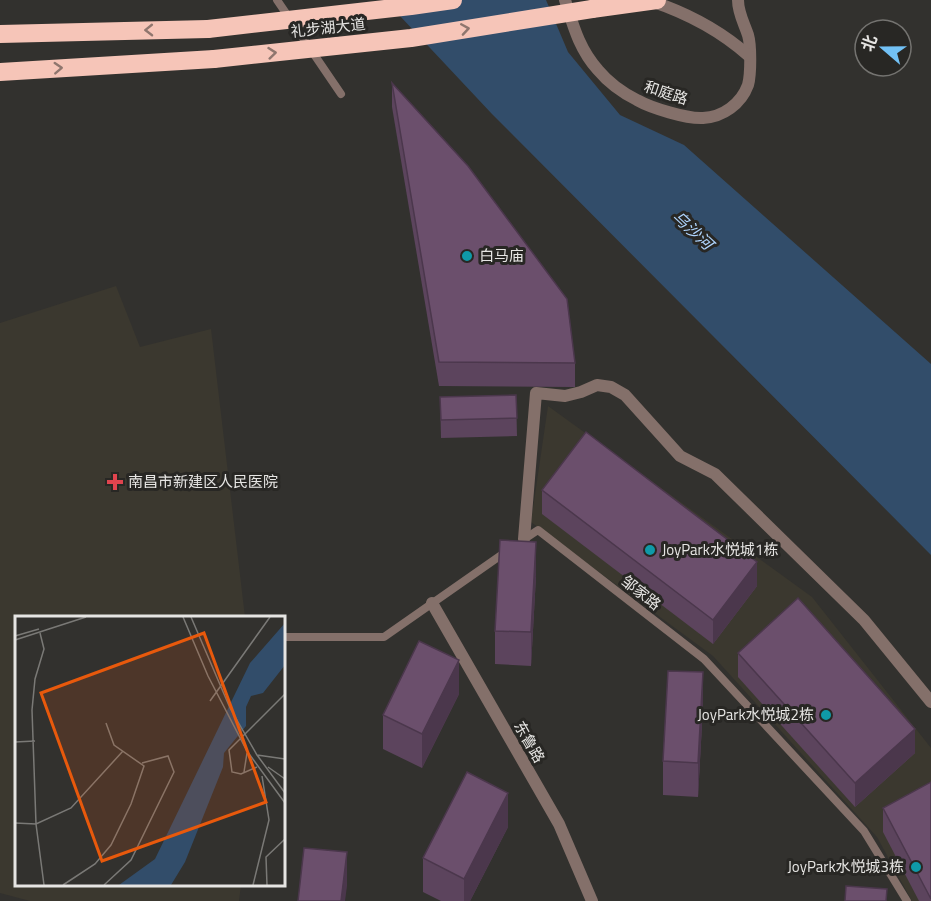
<svg xmlns="http://www.w3.org/2000/svg" width="931" height="901" viewBox="0 0 931 901" font-family="'Titillium Web','Noto Sans SC',sans-serif">
  <style>
    .built { fill: #3b382f }
    .water { fill: #324d6a }
    .lines { fill: none; stroke-linecap: round; stroke-linejoin: round }
    .lane { stroke: #84706a; stroke-width: 8 }
    .street { stroke: #84706a; stroke-width: 12 }
    .highway { stroke: #f6c5b8; stroke-width: 18 }
    .highway-bridge { stroke: #f6c5b8; stroke-width: 18 }
    .wall { fill: #5c445d }
    .shaded-wall { fill: #4b374c }
    .building { fill: #6b4f6c; stroke: #4b374c; stroke-width: 1.5 }
    .oneway { stroke: #8f766e }
    .culture-dot { fill: #0f9aa8; stroke: #282724; stroke-width: 2 }
    .health-dot { fill: #e0444e; stroke: #282724; stroke-width: 2 }
    .labels { text-anchor: middle; stroke-width: 6; stroke-linejoin: round; paint-order: stroke }
    .street-label { font-size: 15px; fill: #e6e5e3; stroke: #282724 }
    .poi-label { font-size: 15px; fill: #e6e5e3; stroke: #282724; text-anchor: start }
    .water-label { font-size: 16px; font-style: italic; fill: #aed4fd; stroke: #282724 }
    .inset-road { fill: none; stroke: #7a7976; stroke-width: 1.5 }
    .view { fill: #e8590c; fill-opacity: 0.15; stroke: #e8590c; stroke-width: 3 }
    .inset-edge { fill: none; stroke: #e6e5e3; stroke-width: 3 }
  </style>
  <rect width="100%" height="100%" fill="#32312e"/>
  <g class="built">
    <polygon points="116,286 140,347 211,329 245,617 16,618 16,884 241,885 239,901 30,901 0,893 0,323"/>
    <polygon points="548,406 812,597 931,748 931,901 912,901 877,837 713,656 531,522"/>
  </g>
  <polygon class="water" points="385,0 546,0 568,52 620,115 684,145 931,364 931,555 492,114"/>
  <g class="lines">
    <g class="lane">
      <polyline points="277,0 341,94"/>
      <polyline points="523,540 538,530 704,659 864,831 907,901"/>
      <polyline points="284,637 384,637 507,551"/>
    </g>
    <g class="street">
      <path d="M565,0c8,25 14,49 33,70 10,12 25,23 39,30 14,8 50,19 66,18 20,-1 38,-14 45,-33 3,-11 3,-40 0,-50 -4,-12 -10,-22 -10,-35"/>
      <path d="M651,1c36,12 70,30 98,55"/>
      <polyline points="524,539 536,393 565,396 581,392 597,385 611,387 625,395 680,456 715,474 864,620 931,702"/>
      <polyline points="432,603 559,824 592,901"/>
    </g>
    <g class="highway">
      <polyline points="592,9 657,0"/>
      <polyline points="0,34 208,29"/>
      <polyline points="0,72 214,59"/>
    </g>
    <g class="highway-bridge">
      <polyline points="208,29 411,6 453,0"/>
      <polyline points="214,59 411,38 592,9"/>
    </g>
  </g>
  <g class="wall">
    <polygon points="392,83 575,363 575,387 439,386 392,107"/>
    <polygon points="516,395 517,436 441,438 440,397"/>
    <polygon points="542,490 757,586 713,644 542,514"/>
    <polygon points="536,576 531,666 495,664 495,631"/>
    <polygon points="738,653 915,753 855,807 738,677"/>
    <polygon points="459,694 422,768 383,749 383,715"/>
    <polygon points="703,706 698,797 663,795 663,761"/>
    <polygon points="931,782 931,901 919,901 883,832 883,808"/>
    <polygon points="508,827 470,901 441,901 423,892 423,858"/>
  </g>
  <g class="shaded-wall">
    <polygon points="536,542 536,576 531,666 531,632"/>
    <polygon points="757,562 757,586 713,644 713,620"/>
    <polygon points="459,660 459,694 422,768 422,734"/>
    <polygon points="703,672 703,706 698,797 698,763"/>
    <polygon points="915,729 915,753 855,807 855,783"/>
    <polygon points="508,793 508,827 470,901 464,901 464,879"/>
    <polygon points="347,852 347,886 345,901 341,901"/>
  </g>
  <g class="building">
    <polygon points="392,83 468,166 567,299 575,363 439,362"/>
    <polygon points="516,395 517,418 441,420 440,397"/>
    <polygon points="586,432 757,562 713,620 542,490"/>
    <polygon points="500,540 536,542 531,632 495,631"/>
    <polygon points="798,598 915,729 855,783 738,653"/>
    <polygon points="419,641 459,660 422,734 383,715"/>
    <polygon points="668,671 703,672 698,763 663,761"/>
    <polygon points="467,772 508,793 464,879 423,858"/>
    <polygon points="931,782 931,899 883,808"/>
    <polygon points="304,848 347,852 341,901 298,901"/>
    <polygon points="846,886 887,889 886,901 845,901"/>
  </g>
  <defs><path id="oneway-chevron" d="M-2-3.5L2.5 0L-2 3.5" fill="none" stroke-width="1.6" stroke-linecap="round" stroke-linejoin="round" transform="scale(1.5)"/></defs>
  <g class="oneway">
    <use href="#oneway-chevron" transform="translate(465 29) rotate(-9)"/>
    <use href="#oneway-chevron" transform="translate(149 30) rotate(179)"/>
    <use href="#oneway-chevron" transform="translate(272 53) rotate(-6)"/>
    <use href="#oneway-chevron" transform="translate(58 68) rotate(-3)"/>
  </g>
  <g class="culture-dot">
    <circle cx="467" cy="256" r="6"/>
    <circle cx="650" cy="550" r="6"/>
    <circle cx="826" cy="715" r="6"/>
    <circle cx="916" cy="867" r="6"/>
  </g>
  <path class="health-dot" d="M112 473h6v6h6v6h-6v6h-6v-6h-6v-6h6z"/>
  <g class="labels">
    <g class="street-label">
      <text transform="translate(328 28) rotate(-6)" y="5">礼步湖大道</text>
      <text transform="translate(666 93) rotate(18)" y="5">和庭路</text>
      <text transform="translate(641 593) rotate(38)" y="5">邹家路</text>
      <text transform="translate(529 742) rotate(60)" y="5">东鲁路</text>
    </g>
    <g class="poi-label">
      <text x="479" y="261">白马庙</text>
      <text x="128" y="487">南昌市新建区人民医院</text>
      <text x="662" y="555">JoyPark水悦城1栋</text>
      <text x="814" y="720" text-anchor="end">JoyPark水悦城2栋</text>
      <text x="904" y="872" text-anchor="end">JoyPark水悦城3栋</text>
    </g>
    <g class="water-label">
      <text transform="translate(693 230) rotate(43)" y="6">乌沙河</text>
    </g>
  </g>
  <g transform="translate(15 616)">
    <rect width="270" height="270" fill="#32312e"/>
    <path d="M270,7v42l-22,28 -12,3 -5,11v19l-22,27 -1,14 -38,95 -14,23h-52l36,-26 95,-196z" fill="#324d6a"/>
    <path class="inset-road" d="M168,1l25,59 39,75 38,52M176,1l39,91 27,47 28,38M25,17l4,16 -9,30 -3,31 4,114 8,61M0,20l24,-7M0,24l71,-23M195,85l60,-84M0,126l20,-1M242,139l28,4M242,151l-16,7 -9,-2 -3,-22 56,-56M253,151l17,12M229,156l3,-19M0,207l21,1 35,-16 52,-57M48,269l32,-21 16,-19 20,-41 13,-38 -30,-21 -8,-22M89,269l27,-25 43,-88 -6,-16 -26,7M238,269l16,-65 -7,-44M252,269l-1,-28 19,-18"/>
    <path class="view" d="M189,17l62,169 -164,59 -61,-168z"/>
    <rect width="270" height="270" class="inset-edge"/>
  </g>
  <g transform="translate(883 48) rotate(290)"><circle r="28" fill="#282724" stroke="#747370" stroke-width="1.5"/>
  <path d="M0-4.5L10 22L0 15L-10 22Z" fill="#72c1f5"/>
  <text y="-9" font-size="16" font-weight="bold" text-anchor="middle" fill="#e6e5e3">北</text>
  </g>
</svg>
